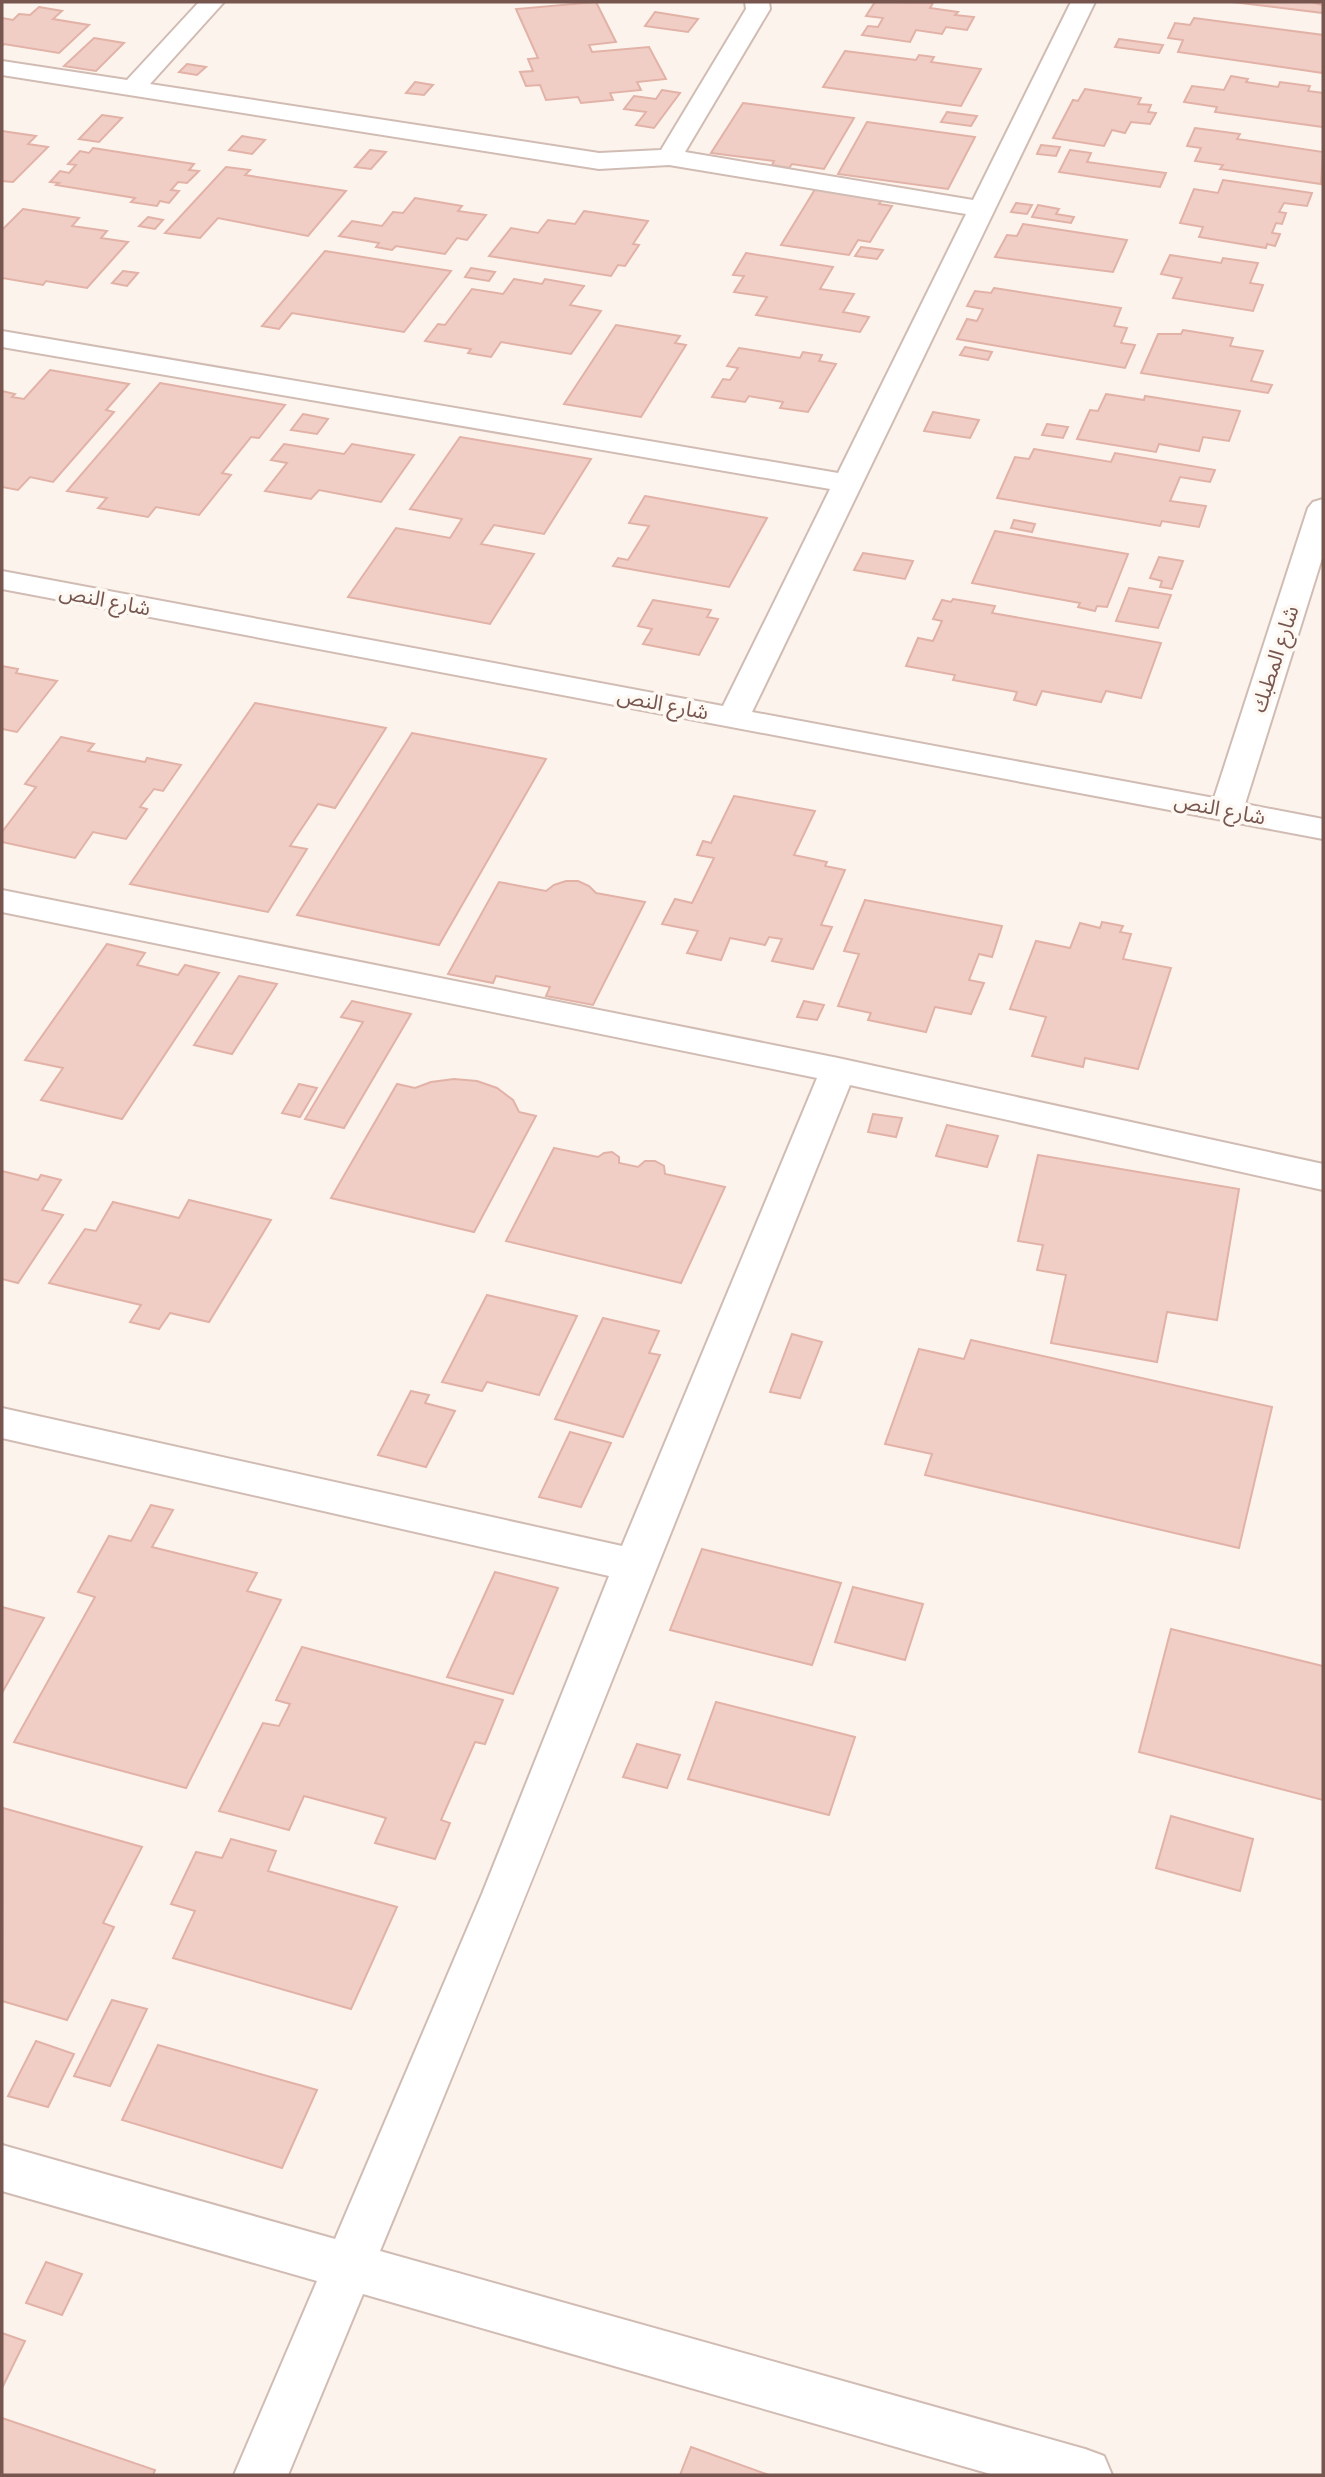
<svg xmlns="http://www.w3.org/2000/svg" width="1325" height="2477" viewBox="0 0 1325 2477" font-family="'Open Sans','Noto Sans Arabic',sans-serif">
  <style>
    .building { fill: #f0cec6; stroke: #e2b2a7; stroke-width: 2 }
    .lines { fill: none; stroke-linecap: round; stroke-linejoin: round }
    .minor-casing { stroke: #d1bcb4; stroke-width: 4 }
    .minor { fill: #fff; fill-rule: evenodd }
    .labels { text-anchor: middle; stroke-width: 7; stroke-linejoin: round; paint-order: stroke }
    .street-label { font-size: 21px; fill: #775650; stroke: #fef8f3 }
  </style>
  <rect width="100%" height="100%" fill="#fcf3ed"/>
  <g class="building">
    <polygon points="596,2 616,42 589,45 592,52 649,47 666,79 637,82 641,90 610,93 613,100 581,103 578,97 546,100 540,85 526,86 520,72 533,71 528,59 538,58 516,9"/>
    <polygon points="875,2 933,3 930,8 958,12 955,15 974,17 967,30 946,27 942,34 916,30 910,42 862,35 868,26 878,27 883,18 866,16"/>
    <polygon points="1232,2 1311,2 1323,5 1323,13"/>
    <polygon points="39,7 62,11 53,19 89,25 59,53 4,44 2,46 2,18 13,20 19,14 30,15"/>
    <polygon points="655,12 698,19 688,32 645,26"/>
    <polygon points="1194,18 1323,35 1323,73 1178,52 1183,40 1168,38 1175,23 1190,25"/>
    <polygon points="94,38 124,43 96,71 64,66"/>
    <polygon points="1119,39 1163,45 1159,53 1115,47"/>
    <polygon points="845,51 916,60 919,55 934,57 931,62 981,69 961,106 823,87"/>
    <polygon points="187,64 206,67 197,75 179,72"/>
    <polygon points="1231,76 1248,79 1246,82 1278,87 1280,82 1310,86 1308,91 1323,93 1323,127 1215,112 1217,107 1184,102 1192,86 1224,90"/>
    <polygon points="415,82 433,85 424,95 406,93"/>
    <polygon points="1085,89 1141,98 1138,104 1151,105 1148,112 1156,113 1150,124 1131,122 1125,133 1112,130 1104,146 1053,138 1073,100 1078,101"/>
    <polygon points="662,90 680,93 654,128 636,125 646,112 624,109 634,96 656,99"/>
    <polygon points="743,103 854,118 824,169 792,164 789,168 772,165 774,161 711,153"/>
    <polygon points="947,112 977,116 971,126 941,122"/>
    <polygon points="102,115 122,118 99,142 79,139"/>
    <polygon points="867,122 975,137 948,189 838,174"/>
    <polygon points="1195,128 1240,134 1237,139 1323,152 1321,184 1220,169 1223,165 1195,161 1201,148 1187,146"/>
    <polygon points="2,131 36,136 28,144 48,147 13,182 2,181"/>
    <polygon points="242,136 265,140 252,154 229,150"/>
    <polygon points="1041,145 1060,147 1056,156 1037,154"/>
    <polygon points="93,148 194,164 189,170 199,171 187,183 178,182 171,190 179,191 169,203 160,201 157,206 131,202 135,198 56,185 59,183 50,182 60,171 69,173 76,165 68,164 80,151 89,153"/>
    <polygon points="370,150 386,152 371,169 355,167"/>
    <polygon points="1070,150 1091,153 1087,162 1166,173 1160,187 1059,172"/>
    <polygon points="226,167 250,170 245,175 346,191 308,236 218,218 200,238 165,233"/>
    <polygon points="1223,180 1312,193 1307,206 1284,203 1279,212 1286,213 1282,224 1276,223 1272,233 1280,234 1275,246 1267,244 1266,248 1199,237 1203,227 1180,223 1194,189 1218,193"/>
    <polygon points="817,186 884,197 879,204 892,206 870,242 858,240 849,255 781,245"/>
    <polygon points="415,198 462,206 458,211 486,215 467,240 457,238 445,254 396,246 392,250 376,247 379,243 339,236 352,221 382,226 393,212 403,213"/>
    <polygon points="1016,203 1032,205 1027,214 1011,212"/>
    <polygon points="1038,205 1059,209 1056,214 1074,217 1071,223 1032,217"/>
    <polygon points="23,209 79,218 72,226 107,231 101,238 128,242 87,288 46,281 43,285 2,278 2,230"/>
    <polygon points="584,211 648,221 633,244 639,245 625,266 618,265 611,276 489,256 511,228 538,233 548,220 575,224"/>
    <polygon points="148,217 163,220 155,229 139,226"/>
    <polygon points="1023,224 1127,240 1113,272 995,257 1007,235 1017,236"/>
    <polygon points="861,247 883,250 877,259 855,256"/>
    <polygon points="325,251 451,271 404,332 292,313 279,329 262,326"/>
    <polygon points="746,253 833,267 820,289 854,294 843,312 869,317 860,332 756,315 767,297 734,292 744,276 733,275"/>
    <polygon points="1170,255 1221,263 1223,258 1258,263 1250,283 1263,285 1253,311 1173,298 1182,278 1161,274"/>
    <polygon points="471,268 495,272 489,281 465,277"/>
    <polygon points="123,271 138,273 127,286 112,283"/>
    <polygon points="514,279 542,284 545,279 584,286 570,305 601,311 571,354 501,342 491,357 468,353 471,349 425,341 438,324 445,325 472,289 503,294"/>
    <polygon points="994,288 1121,308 1114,326 1127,328 1121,343 1135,345 1125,368 957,339 967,319 977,321 983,309 967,306 975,291 991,293"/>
    <polygon points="616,325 680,336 675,343 686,345 641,417 564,404"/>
    <polygon points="1183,330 1233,338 1230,346 1263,351 1251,381 1272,385 1268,393 1141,373 1158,334 1181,334"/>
    <polygon points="965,347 992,352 988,360 960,355"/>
    <polygon points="739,348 800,358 803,352 822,355 819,361 836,364 808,412 780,408 783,402 749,396 745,402 712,397 723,379 730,380 738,368 727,366"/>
    <polygon points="50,370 129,384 106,410 114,412 53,482 30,477 18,490 2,487 2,391 15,394 12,397 24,399"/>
    <polygon points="160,383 285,405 259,438 251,437 222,473 231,475 199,515 156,507 148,517 98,508 107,498 67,491"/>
    <polygon points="1106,394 1144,400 1145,396 1240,411 1229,441 1203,437 1199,451 1159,444 1156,452 1077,439 1090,410 1098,411"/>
    <polygon points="933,412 979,420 970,438 924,431"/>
    <polygon points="303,414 328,419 317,434 291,430"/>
    <polygon points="1047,424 1068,427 1063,438 1042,435"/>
    <polygon points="460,437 591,459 544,534 494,525 481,544 534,554 490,624 348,597 396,528 450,538 462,519 410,509"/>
    <polygon points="284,444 344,454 352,444 414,455 381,502 319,490 311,499 265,491 287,463 271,460"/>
    <polygon points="1034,449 1111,462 1115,453 1215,470 1210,482 1180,477 1170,501 1206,506 1199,527 1162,521 1160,526 997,498 1015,457 1029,459"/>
    <polygon points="645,496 767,518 729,587 613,566 618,558 628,560 649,526 629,523"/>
    <polygon points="1014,520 1035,524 1032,532 1011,528"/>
    <polygon points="995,531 1128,554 1107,607 1097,606 1095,611 1078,607 1080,603 972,583"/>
    <polygon points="863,553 913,561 905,579 854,570"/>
    <polygon points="1159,557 1183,561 1172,589 1160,587 1162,581 1150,578"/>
    <polygon points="1129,588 1171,595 1158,628 1116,621"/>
    <polygon points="953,599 995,606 992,613 1161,643 1141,698 1106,691 1101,702 1042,691 1036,705 1014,700 1017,692 953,680 955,675 906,666 918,638 933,641 942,621 933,619 942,600 951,602"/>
    <polygon points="653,600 711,610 707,617 718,619 699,655 643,644 652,629 638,626"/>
    <polygon points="2,666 18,669 16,673 57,681 17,732 2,729"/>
    <polygon points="255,703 386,728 335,808 318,804 290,846 307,849 268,912 130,884"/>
    <polygon points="412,733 546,759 439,945 297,915"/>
    <polygon points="61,737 94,744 88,751 145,762 147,758 181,765 163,791 154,789 140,807 147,809 126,839 93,832 75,858 2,842 2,832 36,787 25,784"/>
    <polygon points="734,796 815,811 794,855 827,862 825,866 845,870 821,925 832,927 813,969 772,961 782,939 769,937 765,945 730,938 721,960 687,953 698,931 662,924 675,899 692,903 714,858 697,855 703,841 711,843"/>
    <polygon points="566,881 578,881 589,886 596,893 645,902 593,1005 546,996 550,987 496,976 493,983 448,974 499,882 546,891 554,885"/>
    <polygon points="865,900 1002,926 992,957 979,954 969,980 984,983 971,1014 935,1007 926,1032 868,1020 871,1013 838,1006 859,954 844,951"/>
    <polygon points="1102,922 1123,926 1120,932 1131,934 1123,959 1171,968 1138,1069 1085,1058 1083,1067 1032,1056 1046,1017 1010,1009 1036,941 1070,948 1080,923 1100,928"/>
    <polygon points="107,944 145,953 137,965 178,975 185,965 219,973 122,1119 41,1100 63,1068 25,1060"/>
    <polygon points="239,976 277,984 232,1054 194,1045"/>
    <polygon points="352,1001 411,1014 344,1128 305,1119 363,1022 341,1017"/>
    <polygon points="804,1001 824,1005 817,1020 797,1017"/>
    <polygon points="454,1079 477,1081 497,1088 513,1100 519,1112 536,1116 474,1232 331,1198 397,1084 415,1088 431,1082"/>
    <polygon points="299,1084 317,1088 300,1117 282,1113"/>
    <polygon points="873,1114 902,1118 896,1137 868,1132"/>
    <polygon points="947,1125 998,1136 987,1167 936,1156"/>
    <polygon points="554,1148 598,1157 604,1153 612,1152 619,1157 619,1163 638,1167 645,1161 655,1161 664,1166 665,1174 725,1187 681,1283 506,1241"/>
    <polygon points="1038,1155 1239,1189 1217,1320 1167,1312 1157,1362 1051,1343 1066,1275 1037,1270 1043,1245 1018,1241"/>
    <polygon points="2,1171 38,1180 41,1175 61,1180 42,1210 63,1215 18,1283 2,1279"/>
    <polygon points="189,1200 271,1220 209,1322 170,1313 159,1329 130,1322 141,1305 49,1283 85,1229 96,1231 113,1202 179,1218"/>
    <polygon points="487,1295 577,1316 539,1395 487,1382 482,1391 442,1382"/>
    <polygon points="603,1318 659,1331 649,1353 660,1355 623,1437 555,1419"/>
    <polygon points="792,1334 822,1342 800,1398 770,1392"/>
    <polygon points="971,1340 1272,1407 1239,1548 925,1475 932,1454 885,1444 919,1349 964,1359"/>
    <polygon points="411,1391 429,1395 425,1403 455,1411 426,1467 378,1455"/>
    <polygon points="570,1432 611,1443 581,1507 539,1497"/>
    <polygon points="151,1505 173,1510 152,1547 257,1573 247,1591 281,1600 186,1788 14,1742 95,1597 78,1592 109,1536 131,1541"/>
    <polygon points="702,1549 841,1583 812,1665 670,1630"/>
    <polygon points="495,1572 558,1588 513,1694 447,1677"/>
    <polygon points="853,1587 923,1604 905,1660 835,1642"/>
    <polygon points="2,1607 44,1618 2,1693"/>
    <polygon points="1171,1629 1323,1666 1323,1800 1139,1752"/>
    <polygon points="302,1647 503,1700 485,1744 475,1742 441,1820 450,1823 435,1859 375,1843 386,1818 304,1796 289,1830 219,1811 263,1723 279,1726 290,1704 276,1700"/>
    <polygon points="716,1702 855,1737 829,1815 688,1779"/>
    <polygon points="637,1744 680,1755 667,1788 623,1777"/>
    <polygon points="3,1808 142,1847 103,1923 114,1927 67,2020 2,2001"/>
    <polygon points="1171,1816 1253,1839 1240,1891 1156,1868"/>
    <polygon points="231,1839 276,1851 268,1871 397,1907 351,2009 173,1958 195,1911 171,1904 196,1852 222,1858"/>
    <polygon points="112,2000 147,2009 110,2086 74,2076"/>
    <polygon points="36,2041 74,2054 48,2107 8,2096"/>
    <polygon points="158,2045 317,2090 282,2168 122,2120"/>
    <polygon points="46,2262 82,2274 62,2315 26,2303"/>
    <polygon points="2,2333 25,2341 2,2388"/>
    <polygon points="2,2418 155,2470 153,2475 2,2475"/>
    <polygon points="691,2447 769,2475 680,2475"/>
  </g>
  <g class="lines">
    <defs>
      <g id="minor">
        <polygon points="199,2 224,2 150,84 599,153 661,150 746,9 745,2 769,2 770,9 685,152 973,200 1071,2 1095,2 752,712 1214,798 1308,508 1313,502 1323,499 1323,555 1245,804 1323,819 1323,839 2,589 2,571 723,706 830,489 2,347 2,331 838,473 966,214 669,165 599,169 2,75 2,61 127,80"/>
        <path d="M2,890l836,168 485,106v26l-473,-105c-157,389 -309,779 -470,1166l705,198 19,7 8,19h-118l-631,-181 -75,181h-54l83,-194 -315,-90v-46l333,94 147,-345 127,-318 -607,-138v-30l620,138 195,-468 -815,-166z"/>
      </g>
    </defs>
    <use href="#minor" class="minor-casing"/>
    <use href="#minor" class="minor"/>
  </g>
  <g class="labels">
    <g class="street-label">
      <text transform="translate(105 600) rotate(11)" y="7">شارع النص</text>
      <text transform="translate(1275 659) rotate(-72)" y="7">شارع المطبك</text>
      <text transform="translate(663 704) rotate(11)" y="7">شارع النص</text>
      <text transform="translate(1220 809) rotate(11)" y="7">شارع النص</text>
    </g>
  </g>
  <rect width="1325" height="2477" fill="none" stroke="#775650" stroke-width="7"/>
</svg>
